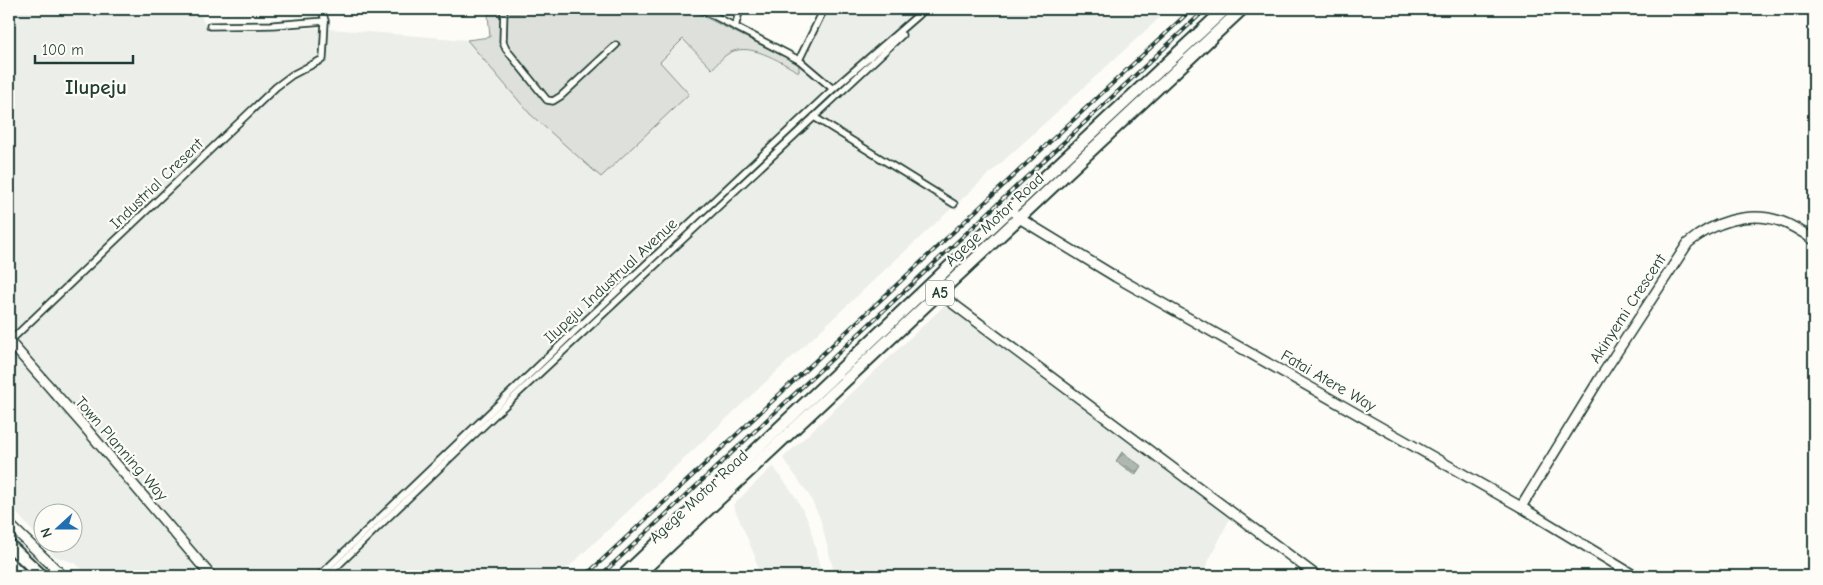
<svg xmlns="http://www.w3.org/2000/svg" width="1823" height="585" viewBox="0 0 1823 585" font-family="'Comic Neue',sans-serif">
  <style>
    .built { fill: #eceee9; fill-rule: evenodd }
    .grass { fill: #dde0db; stroke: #7e8e88 }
    .water { fill: url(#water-waves); stroke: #75877f }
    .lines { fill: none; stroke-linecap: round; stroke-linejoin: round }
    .street-casing { stroke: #1f3d34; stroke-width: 9 }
    .secondary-casing { stroke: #1f3d34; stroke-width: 12 }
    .highway-casing { stroke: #1f3d34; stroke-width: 15 }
    .street { stroke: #fdfcf7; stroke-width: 5.5 }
    .secondary { stroke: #fdfcf7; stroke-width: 9 }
    .highway { stroke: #fdfcf7; stroke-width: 11 }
    .rail-casing { stroke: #1f3d34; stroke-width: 4 }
    .rail { stroke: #fdfcf7; stroke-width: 2; stroke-dasharray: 5.5; stroke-linecap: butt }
    .labels { text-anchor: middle; stroke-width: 4.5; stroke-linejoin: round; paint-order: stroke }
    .shield { fill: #fdfcf7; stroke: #62766e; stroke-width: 1 }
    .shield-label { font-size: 15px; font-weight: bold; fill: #1f3d34 }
    .street-label { font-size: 16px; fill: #1f3d34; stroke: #fdfcf7 }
    .district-label { font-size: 21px; font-weight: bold; fill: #1f3d34; stroke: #fdfcf7 }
  </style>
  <defs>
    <pattern id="water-waves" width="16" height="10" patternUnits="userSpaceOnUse" patternTransform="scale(1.25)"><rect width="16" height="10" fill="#aeb8b1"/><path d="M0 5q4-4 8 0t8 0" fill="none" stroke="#8d9791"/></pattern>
  </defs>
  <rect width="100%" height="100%" fill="#fdfcf7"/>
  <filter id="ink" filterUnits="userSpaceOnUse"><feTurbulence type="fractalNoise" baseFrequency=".02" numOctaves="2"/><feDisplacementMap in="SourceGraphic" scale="10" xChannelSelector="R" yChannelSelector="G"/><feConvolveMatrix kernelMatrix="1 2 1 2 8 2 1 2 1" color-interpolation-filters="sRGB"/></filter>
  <g filter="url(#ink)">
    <g class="built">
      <path d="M13,9h185l10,23 110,-4 149,12 63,74 71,63 88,-83 -29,-32 24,-23 28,30 15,-15 13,-5 19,3 39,20 1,-8 6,-9 22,-46h342l-279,256 -331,311h-474l-2,-6 -8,-7 -21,-7 -45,-52v-494zM42,512h30v30h-30z"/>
      <polygon points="945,305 1231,516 1201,576 835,576 820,518 809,495 783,458"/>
      <polygon points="773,466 795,496 809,522 822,576 760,576 754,554 733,505"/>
    </g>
    <path class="grass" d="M623,9h61l7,1 108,54v8c-20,-10 -51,-33 -73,-17 -5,4 -9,9 -14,14l-29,-30 -23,23 29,32 -88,83 -71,-63 -63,-74 23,-3 -2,-23z"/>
    <polygon class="water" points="1122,452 1141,466 1135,475 1116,461"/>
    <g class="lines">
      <defs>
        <g id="street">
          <polyline points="504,9 503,42 506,49 547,100 553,101 561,96 616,45"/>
          <polyline points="701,9 799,60 833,89"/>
          <polyline points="210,26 273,25 325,21"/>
          <polyline points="735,27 740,9"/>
          <polyline points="799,60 824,9"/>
          <polyline points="814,117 954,204"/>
          <polyline points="9,342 276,87 292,75 323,59 325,21 322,9"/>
          <polyline points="319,576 579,327 833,89 925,9"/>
          <polyline points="327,576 497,413 902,35"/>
        </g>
        <g id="secondary">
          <polyline points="1016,215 1019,218 1116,277 1521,507 1635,576"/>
          <polyline points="940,294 1317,576"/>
          <polyline points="9,341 83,425 211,576"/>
          <path d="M1521,507l79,-129 88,-135c24,-20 60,-33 92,-22 12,4 24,12 34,19"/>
          <polyline points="9,524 63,576"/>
        </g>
        <g id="highway">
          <polyline points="9,545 42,576"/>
          <polyline points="9,563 22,576"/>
          <polyline points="623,576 969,248 1225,9"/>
          <polyline points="637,576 1242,9"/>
        </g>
      </defs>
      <use href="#street" class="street-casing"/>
      <use href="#secondary" class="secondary-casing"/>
      <use href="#highway" class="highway-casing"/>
      <use href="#street" class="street"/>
      <use href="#secondary" class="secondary"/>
      <use href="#highway" class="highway"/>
      <defs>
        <g id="rail">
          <polyline points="585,576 1192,9"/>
          <polyline points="600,576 1206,9"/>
        </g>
      </defs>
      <use href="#rail" class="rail-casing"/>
      <use href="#rail" class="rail"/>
    </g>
  </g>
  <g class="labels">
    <rect class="shield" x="926" y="280.5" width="28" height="25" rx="4"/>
    <g class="shield-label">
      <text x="940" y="298">A5</text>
    </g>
    <g class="street-label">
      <text transform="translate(156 183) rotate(-44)" y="6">Industrial Cresent</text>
      <text transform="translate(994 219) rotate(-43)" y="6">Agege Motor Road</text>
      <text transform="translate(610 280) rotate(-43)" y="6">Ilupeju Industrual Avenue</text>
      <text transform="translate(1627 308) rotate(-57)" y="6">Akinyemi Crescent</text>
      <text transform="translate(1329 380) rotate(30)" y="6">Fatai Atere Way</text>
      <text transform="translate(122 448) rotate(49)" y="6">Town Planning Way</text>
      <text transform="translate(698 496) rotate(-43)" y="6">Agege Motor Road</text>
    </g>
    <g class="district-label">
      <text x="96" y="94">Ilupeju</text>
    </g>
  </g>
  <rect width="1823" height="585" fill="none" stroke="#fdfcf7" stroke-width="30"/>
  <rect x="15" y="15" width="1793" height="555" fill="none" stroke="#1f3d34" stroke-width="2" filter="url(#ink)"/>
  <g transform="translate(58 528) rotate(249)"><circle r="24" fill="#fdfcf7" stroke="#a4b0a9"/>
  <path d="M0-4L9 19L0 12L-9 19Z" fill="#1f6fb2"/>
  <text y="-8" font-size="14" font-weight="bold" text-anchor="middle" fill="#1f3d34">N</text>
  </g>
  <path d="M35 55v8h98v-8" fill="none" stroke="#1f3d34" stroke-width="2.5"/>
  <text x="42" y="55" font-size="15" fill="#1f3d34" stroke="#fdfcf7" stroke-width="4" paint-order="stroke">100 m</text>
</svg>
